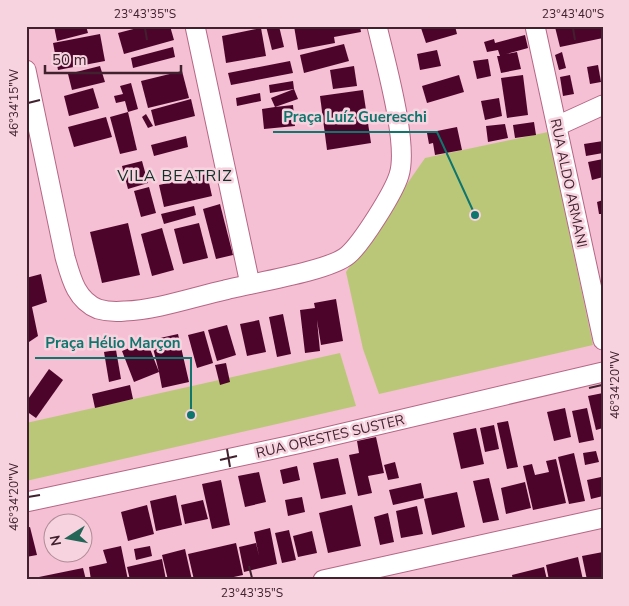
<svg xmlns="http://www.w3.org/2000/svg" width="629" height="606" viewBox="0 0 629 606" font-family="'Nunito Sans',sans-serif">
  <style>
    .green { fill: #bbc778 }
    .building { fill: #4d042b }
    .lines { fill: none; stroke-linecap: round; stroke-linejoin: round }
    .minor-casing { stroke: #b56685; stroke-width: 21 }
    .minor { stroke: #fff; stroke-width: 19 }
    .ticks { fill: none; stroke: #42212e; stroke-width: 2 }
    .labels { text-anchor: middle; stroke-width: 5; stroke-linejoin: round; paint-order: stroke }
    .street-label { font-size: 14px; fill: #42212e; stroke: #f7d3df }
    .quarter-label { font-size: 16px; letter-spacing: 1px; fill: #103028; stroke: #f7d3df }
    .leader { fill: none; stroke: #0f766e; stroke-width: 2 }
    .callout-dot { fill: #0f766e; stroke: #f7d3df; stroke-width: 2 }
    .callout-label { font-size: 15px; text-anchor: middle; font-weight: bold; fill: #0f766e; stroke: #f7d3df; stroke-width: 5; stroke-linejoin: round; paint-order: stroke }
    .neatline { fill: none; stroke: #42212e; stroke-width: 2 }
    .ticks-label { font-size: 12px; text-anchor: middle; fill: #42212e }
  </style>
  <rect width="100%" height="100%" fill="#f5c0d3"/>
  <g class="green">
    <polygon points="548,132 593,345 379,394 363,349 346,272 425,158"/>
    <polygon points="340,353 356,406 26,481 26,423"/>
  </g>
  <g class="building">
    <polygon points="54,26 86,26 88,33 57,41"/>
    <polygon points="145,26 170,26 174,40 124,54 118,33"/>
    <polygon points="266,26 279,26 284,47 272,50"/>
    <polygon points="294,26 360,26 361,32 334,37 335,43 298,50"/>
    <polygon points="428,26 455,26 457,34 426,43 421,28"/>
    <polygon points="603,26 603,38 560,47 555,27"/>
    <polygon points="261,28 266,56 226,63 222,36"/>
    <polygon points="100,34 105,61 58,70 53,43"/>
    <polygon points="525,35 528,48 506,54 517,52 521,69 501,73 497,56 500,56 498,50 487,52 484,42 494,39 495,43"/>
    <polygon points="344,44 349,61 304,73 300,55"/>
    <polygon points="173,47 175,57 133,68 131,58"/>
    <polygon points="437,50 441,66 420,70 417,54"/>
    <polygon points="562,52 566,68 559,70 555,55"/>
    <polygon points="488,59 491,76 477,79 473,61"/>
    <polygon points="290,61 293,73 231,85 228,73"/>
    <polygon points="598,65 601,82 590,84 587,67"/>
    <polygon points="100,66 105,82 72,90 68,74"/>
    <polygon points="354,66 357,86 333,89 330,70"/>
    <polygon points="182,71 189,98 148,108 141,81"/>
    <polygon points="459,75 464,92 427,103 422,86"/>
    <polygon points="523,75 528,115 507,118 501,78"/>
    <polygon points="570,75 574,94 563,96 560,77"/>
    <polygon points="293,81 294,89 270,93 269,85"/>
    <polygon points="131,83 138,109 128,112 125,101 116,103 114,96 123,94 120,86"/>
    <polygon points="93,88 99,108 69,116 64,96"/>
    <polygon points="294,89 298,99 275,107 293,105 295,126 264,129 262,109 275,107 271,98"/>
    <polygon points="363,90 371,143 327,150 320,96"/>
    <polygon points="260,93 261,101 237,106 236,98"/>
    <polygon points="499,98 502,116 485,120 481,101"/>
    <polygon points="191,99 195,116 155,126 151,110"/>
    <polygon points="128,112 137,150 120,154 110,117"/>
    <polygon points="146,114 153,126 148,128 142,117"/>
    <polygon points="106,117 112,137 74,147 68,127"/>
    <polygon points="534,122 536,135 515,138 513,125"/>
    <polygon points="505,124 508,138 488,142 486,126"/>
    <polygon points="457,127 462,150 435,155 433,143 429,144 427,133"/>
    <polygon points="186,136 188,147 154,156 151,145"/>
    <polygon points="603,141 603,153 586,156 584,144"/>
    <polygon points="603,159 603,177 592,180 588,162"/>
    <polygon points="142,161 148,183 128,189 122,166"/>
    <polygon points="207,174 212,196 164,207 159,185"/>
    <polygon points="149,187 156,213 141,217 134,191"/>
    <polygon points="603,200 603,214 599,214 597,202"/>
    <polygon points="220,204 233,255 216,259 203,209"/>
    <polygon points="194,206 196,215 164,224 161,214"/>
    <polygon points="128,223 140,275 102,283 90,232"/>
    <polygon points="199,223 208,258 183,264 174,229"/>
    <polygon points="162,228 174,270 152,276 141,234"/>
    <polygon points="41,274 47,302 32,307 38,336 26,344 26,278"/>
    <polygon points="336,299 343,341 321,345 317,320 320,351 305,353 300,310 315,308 314,303"/>
    <polygon points="283,314 291,354 277,357 269,317"/>
    <polygon points="259,320 266,352 247,356 240,324"/>
    <polygon points="227,325 236,355 217,361 208,330"/>
    <polygon points="204,331 213,363 197,368 188,335"/>
    <polygon points="178,334 189,382 162,388 159,372 134,382 122,351 147,341 159,372 151,340"/>
    <polygon points="116,350 121,379 109,382 104,352"/>
    <polygon points="226,363 230,382 220,385 215,365"/>
    <polygon points="49,369 63,380 36,418 26,411 26,402"/>
    <polygon points="130,385 133,399 95,408 92,394"/>
    <polygon points="603,393 603,428 596,430 588,396"/>
    <polygon points="565,408 571,437 554,441 547,412"/>
    <polygon points="587,408 594,440 579,443 572,411"/>
    <polygon points="508,421 518,467 507,469 497,423"/>
    <polygon points="494,425 499,449 485,452 480,428"/>
    <polygon points="476,428 484,464 461,469 453,433"/>
    <polygon points="376,437 384,473 368,476 372,493 358,496 349,455 359,453 357,441"/>
    <polygon points="596,451 599,462 585,465 583,453"/>
    <polygon points="574,453 585,501 569,504 558,457"/>
    <polygon points="338,458 346,494 321,499 313,463"/>
    <polygon points="556,459 566,503 533,510 523,466 532,464 535,475 549,472 546,461"/>
    <polygon points="395,462 399,478 388,480 384,465"/>
    <polygon points="297,466 300,480 283,484 280,470"/>
    <polygon points="259,472 266,502 245,507 238,476"/>
    <polygon points="601,477 603,496 591,499 587,480"/>
    <polygon points="489,478 499,520 483,523 473,481"/>
    <polygon points="221,480 230,525 212,529 202,484"/>
    <polygon points="525,482 531,508 506,514 501,488"/>
    <polygon points="421,483 424,498 393,505 389,490"/>
    <polygon points="457,492 465,527 432,535 424,499"/>
    <polygon points="176,495 182,525 156,531 150,501"/>
    <polygon points="302,497 305,512 288,516 285,500"/>
    <polygon points="203,500 208,519 185,524 181,505"/>
    <polygon points="147,505 154,534 128,541 121,512"/>
    <polygon points="352,505 361,546 328,553 319,513"/>
    <polygon points="417,506 423,534 401,538 396,511"/>
    <polygon points="388,513 394,542 380,545 374,517"/>
    <polygon points="30,527 37,555 26,557 26,528"/>
    <polygon points="270,528 277,564 244,572 239,547 256,543 259,556 254,532"/>
    <polygon points="289,530 296,560 282,563 275,533"/>
    <polygon points="312,531 317,553 298,557 293,536"/>
    <polygon points="236,543 243,575 220,580 194,580 188,554"/>
    <polygon points="121,546 128,580 91,580 89,567 107,563 103,550"/>
    <polygon points="150,546 152,556 136,560 134,549"/>
    <polygon points="185,549 192,580 168,580 162,555"/>
    <polygon points="603,552 603,580 587,580 582,556"/>
    <polygon points="578,557 583,580 549,580 546,565"/>
    <polygon points="162,559 166,580 130,580 127,567"/>
    <polygon points="544,567 547,580 513,580 512,575"/>
    <polygon points="83,568 86,580 29,580 29,579"/>
  </g>
  <g class="lines">
    <defs>
      <g id="minor">
        <polyline points="195,26 250,284"/>
        <polyline points="535,26 603,340"/>
        <path d="M26,70l39,187c6,21 11,43 33,52 7,2 19,3 27,2 31,-1 69,-14 100,-21 27,-7 105,-19 123,-35 14,-12 46,-63 51,-80 10,-31 -14,-114 -22,-149"/>
        <polyline points="557,126 603,105"/>
        <polyline points="26,502 297,444 603,372"/>
        <polyline points="323,580 603,518"/>
      </g>
    </defs>
    <use href="#minor" class="minor-casing"/>
    <use href="#minor" class="minor"/>
  </g>
  <path class="ticks" d="M145,28l2,12M573,28l2,12M28,103l12,-3M589,388l13,-3M227,449l3,18M220,460l17,-4M28,497l12,-2M249,566l3,12"/>
  <g class="labels">
    <g class="street-label">
      <text transform="translate(569 183) rotate(78)" y="5">RUA ALDO ARMANI</text>
      <text transform="translate(330 436) rotate(-13)" y="5">RUA ORESTES SUSTER</text>
    </g>
    <g class="quarter-label">
      <text x="175" y="181">VILA BEATRIZ</text>
    </g>
  </g>
  <path class="leader" d="M475 215L437 132H273M191 415L191 358H35"/>
  <g class="callout-dot">
    <circle cx="475" cy="215" r="5"/>
    <circle cx="191" cy="415" r="5"/>
  </g>
  <g class="callout-label">
    <text x="355" y="122">Praça Luíz Guereschi</text>
    <text x="113" y="348">Praça Hélio Marçon</text>
  </g>
  <rect width="629" height="606" fill="none" stroke="#f7d3df" stroke-width="55"/>
  <g transform="translate(68 538) rotate(259)"><circle r="24" fill="#f7d3df" stroke="#af8c98"/>
  <path d="M0-4L9 19L0 12L-9 19Z" fill="#236657"/>
  <text y="-8" font-size="14" font-weight="bold" text-anchor="middle" fill="#42212e">N</text>
  </g>
  <path d="M45 65v8h136v-8" fill="none" stroke="#42212e" stroke-width="2.5"/>
  <text x="52" y="65" font-size="15" fill="#42212e" stroke="#f7d3df" stroke-width="4" paint-order="stroke">50 m</text>
  <rect x="28" y="28" width="574" height="550" class="neatline"/>
  <g class="ticks-label">
    <text x="145" y="18">23°43'35"S</text>
    <text x="573" y="18">23°43'40"S</text>
    <text transform="translate(14 103) rotate(-90)" y="4">46°34'15"W</text>
    <text transform="translate(615 385) rotate(-90)" y="4">46°34'20"W</text>
    <text transform="translate(14 497) rotate(-90)" y="4">46°34'20"W</text>
    <text x="252" y="597">23°43'35"S</text>
  </g>
</svg>
